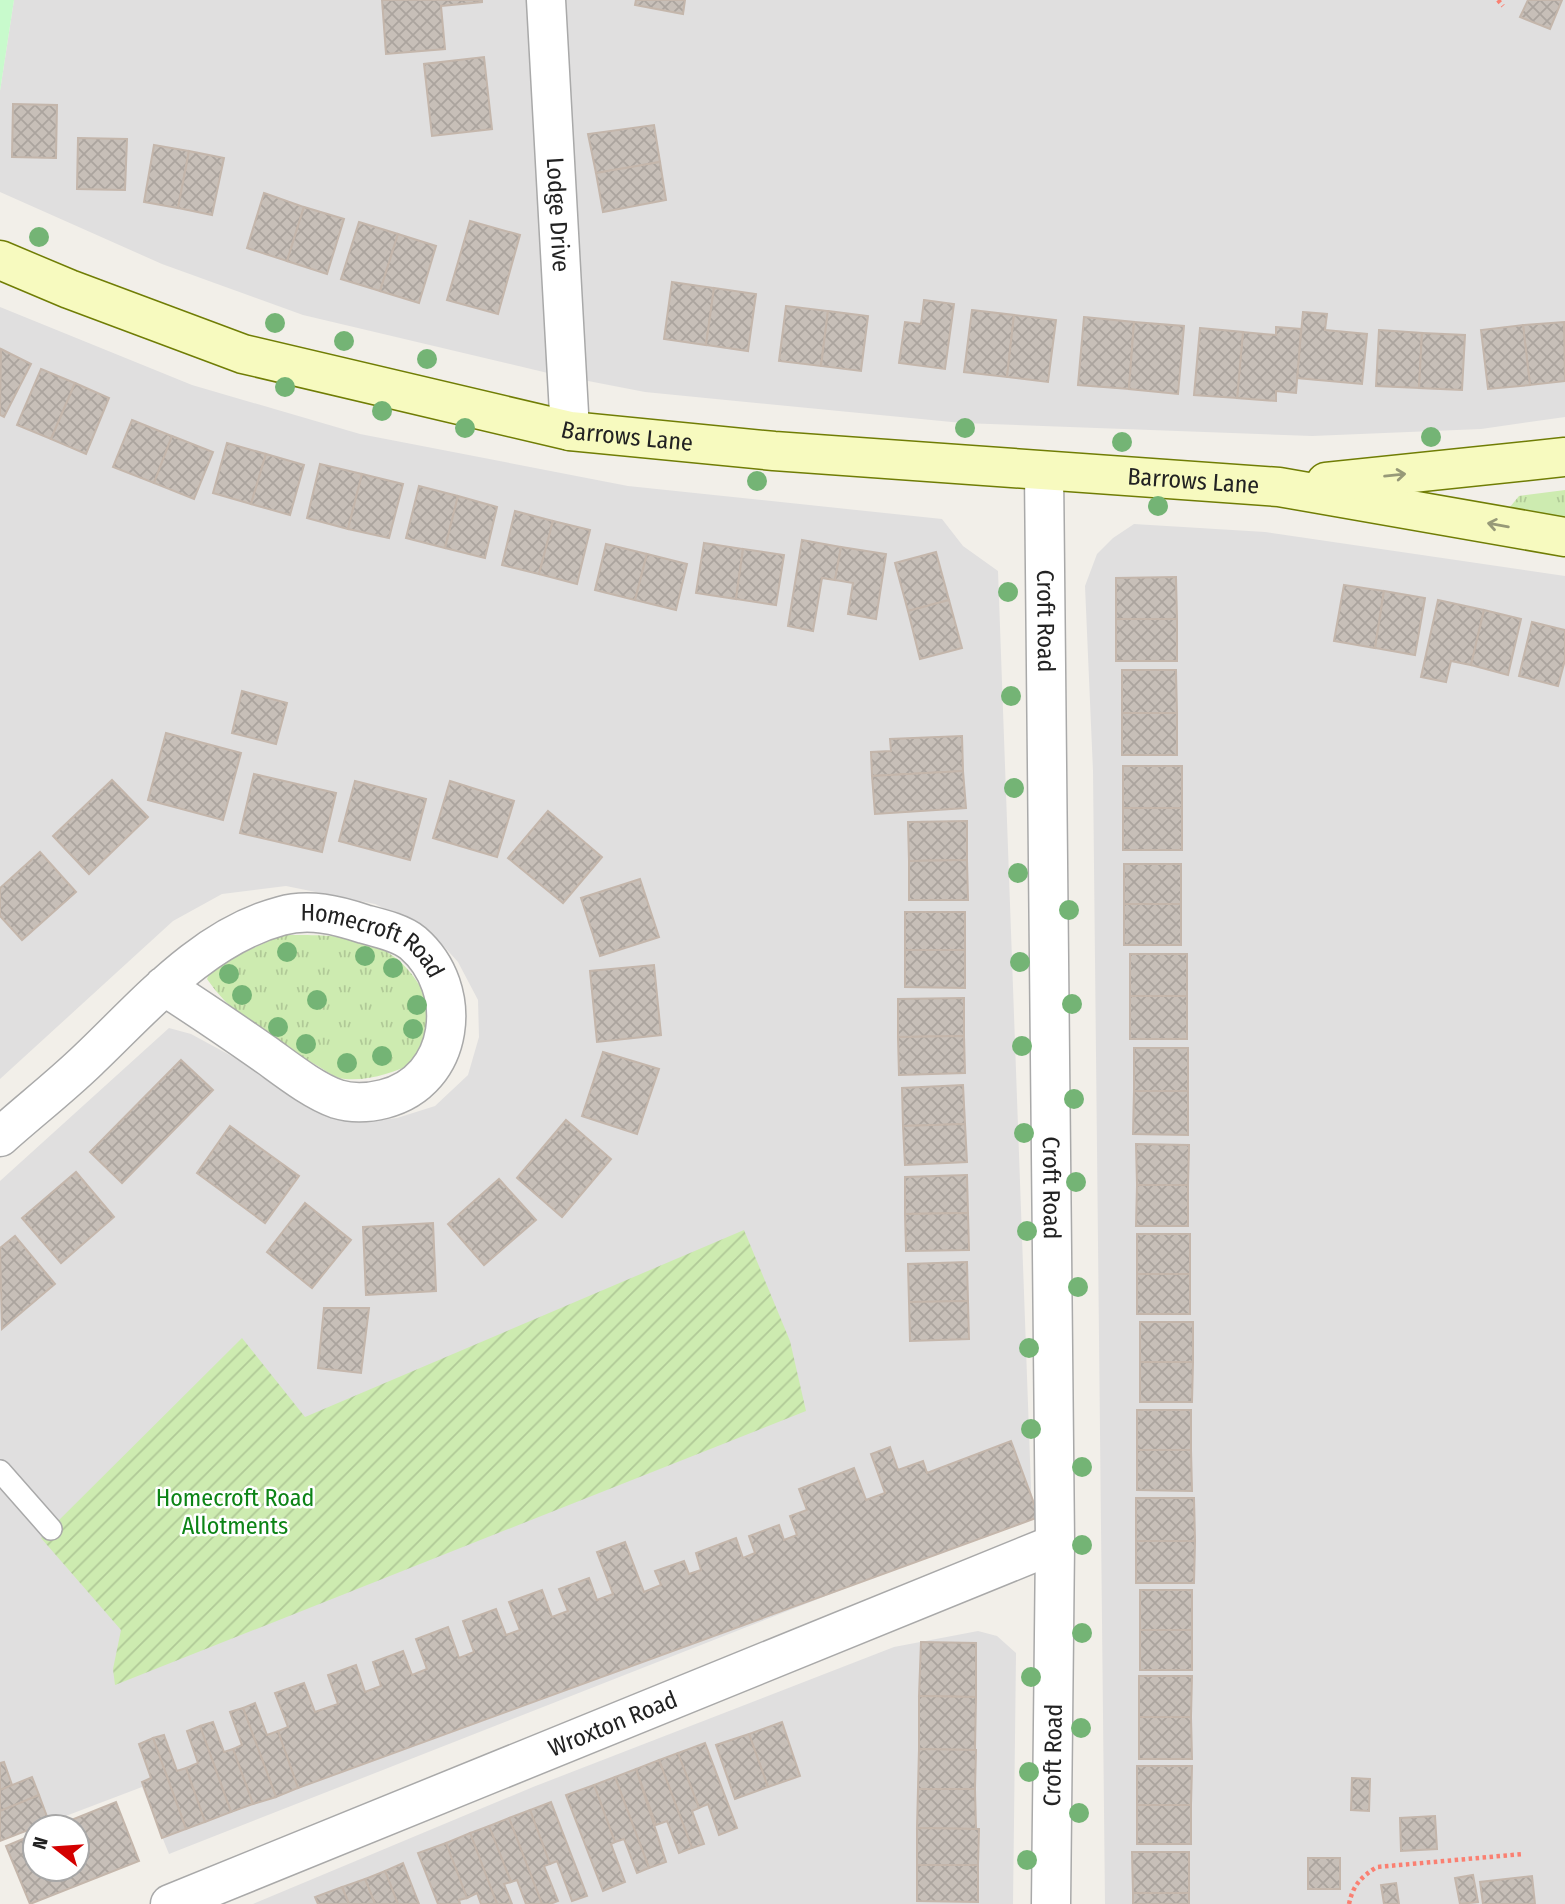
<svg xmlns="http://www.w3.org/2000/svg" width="1565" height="1904" viewBox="0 0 1565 1904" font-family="'Fira Sans Condensed',sans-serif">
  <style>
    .residential { fill: #e0dfdf }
    .grass { fill: url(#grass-tufts) }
    .park { fill: #c8facc }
    .garden { fill: url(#garden-furrows) }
    .building { fill: url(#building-cross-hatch); stroke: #c4b6ab; stroke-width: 2 }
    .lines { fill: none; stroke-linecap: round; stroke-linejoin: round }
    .lane-casing { stroke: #a9a9a9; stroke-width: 24 }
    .street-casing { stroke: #a9a9a9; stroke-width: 41 }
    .secondary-casing { stroke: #707d05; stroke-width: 41 }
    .path { stroke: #fa8072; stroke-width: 4.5; stroke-dasharray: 3.5 3.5; stroke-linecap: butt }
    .lane { stroke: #fff; stroke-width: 21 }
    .street { stroke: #fff; stroke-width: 38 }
    .secondary { stroke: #f7fabf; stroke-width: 38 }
    .tree { fill: #74b475 }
    .oneway { stroke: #979978 }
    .labels { text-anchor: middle; stroke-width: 5; stroke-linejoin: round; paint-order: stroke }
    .street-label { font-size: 24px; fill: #222; stroke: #fff }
    .park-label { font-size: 24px; fill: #0c8416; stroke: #fff }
  </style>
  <defs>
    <pattern id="grass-tufts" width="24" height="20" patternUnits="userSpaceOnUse" patternTransform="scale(1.75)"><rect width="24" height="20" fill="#cdebb0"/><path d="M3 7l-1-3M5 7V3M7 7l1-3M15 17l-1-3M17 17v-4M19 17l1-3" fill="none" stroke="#b0c997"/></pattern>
    <pattern id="garden-furrows" width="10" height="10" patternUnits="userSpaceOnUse" patternTransform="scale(1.75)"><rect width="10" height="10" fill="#cdebb0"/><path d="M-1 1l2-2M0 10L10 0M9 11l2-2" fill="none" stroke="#b0c997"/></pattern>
    <pattern id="building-cross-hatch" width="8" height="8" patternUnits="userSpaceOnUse" patternTransform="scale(1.75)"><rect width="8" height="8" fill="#c7bfb8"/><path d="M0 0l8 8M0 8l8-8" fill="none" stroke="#aba49e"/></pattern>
  </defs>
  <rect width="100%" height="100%" fill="#f2efe9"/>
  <g class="residential">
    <polygon points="14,0 1565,0 1565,417 1481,429 1312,436 962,423 645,392 552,374 303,315 162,264 0,192 0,91"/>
    <polygon points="0,307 192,385 360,434 628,486 942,519 963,546 998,571 1032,1515 169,1854 142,1787 0,1841 0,1181 169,1028 191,1034 338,1114 362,1122 397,1118 435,1106 468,1075 479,1037 478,1000 458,962 430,931 375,904 286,886 222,894 173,921 0,1079"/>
    <polygon points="1134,524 1265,532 1565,576 1565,1904 1105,1904 1093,771 1085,586 1097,554 1113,538"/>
    <polygon points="978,1631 997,1636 1016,1653 1013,1904 253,1904 533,1787 894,1647"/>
  </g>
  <g class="grass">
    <polygon points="1565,490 1565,520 1510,507 1519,496"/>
    <path d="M282,935c55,0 106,-2 138,51 7,11 12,26 10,40 -2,12 -8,25 -12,36 -25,10 -46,19 -73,17 -9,0 -20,-9 -29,-14 -42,-23 -81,-46 -109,-86l5,-12z"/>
  </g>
  <polygon class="park" points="0,0 14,0 0,91"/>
  <polygon class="garden" points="744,1230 790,1341 806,1411 115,1685 113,1669 121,1630 41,1538 242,1338 305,1417"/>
  <g class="building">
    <polygon points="382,0 482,0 482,2 441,6 445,49 386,54"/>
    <polygon points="636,0 685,0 683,14 635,5"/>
    <polygon points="1528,0 1562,0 1550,29 1520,17"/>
    <polygon points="484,57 492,129 432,136 424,64"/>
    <polygon points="13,104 57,105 56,158 12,157"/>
    <polygon points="654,125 660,162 596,173 588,134"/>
    <polygon points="78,138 127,139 125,190 77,189"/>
    <polygon points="154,145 189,151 178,208 144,202"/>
    <polygon points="189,151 224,158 212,215 178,208"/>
    <polygon points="660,162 666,200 603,212 596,173"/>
    <polygon points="264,193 304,207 287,261 247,248"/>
    <polygon points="304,207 344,219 327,274 287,261"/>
    <polygon points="470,221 520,235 498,314 447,300"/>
    <polygon points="359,222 398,234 380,291 341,279"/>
    <polygon points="398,234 436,246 419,303 380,291"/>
    <polygon points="672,282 714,288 706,345 664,339"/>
    <polygon points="714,288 756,294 748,351 706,345"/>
    <polygon points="924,300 954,304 945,369 899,363 905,322 921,324"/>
    <polygon points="786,306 828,311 821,366 779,361"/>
    <polygon points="972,310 1014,315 1007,377 964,372"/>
    <polygon points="828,311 868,316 861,371 821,366"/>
    <polygon points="1303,312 1327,314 1325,330 1367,334 1362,384 1297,378"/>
    <polygon points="1014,315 1056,320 1048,382 1007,377"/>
    <polygon points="1084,317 1134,322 1129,389 1078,385"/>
    <polygon points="1134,322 1184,326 1178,394 1129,389"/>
    <polygon points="1564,322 1565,381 1530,385 1523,325"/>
    <polygon points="1523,325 1530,385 1488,389 1481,330"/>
    <polygon points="1276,327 1301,329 1296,393 1276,391 1276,401 1237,398 1243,332 1276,335"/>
    <polygon points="1200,328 1243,332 1237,398 1194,395"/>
    <polygon points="1379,330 1422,333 1419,388 1376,386"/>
    <polygon points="1422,333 1465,335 1462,390 1419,388"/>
    <polygon points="1,349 31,364 4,417 0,415"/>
    <polygon points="41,369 75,383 51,439 17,425"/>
    <polygon points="75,383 109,398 86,454 51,439"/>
    <polygon points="132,420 172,436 154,483 113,467"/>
    <polygon points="172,436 213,452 194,499 154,483"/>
    <polygon points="227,443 266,454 251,504 213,493"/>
    <polygon points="266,454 304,465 290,515 251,504"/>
    <polygon points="320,464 362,474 348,529 307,518"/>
    <polygon points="362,474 403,484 389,538 348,529"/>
    <polygon points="419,486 458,496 445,548 406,538"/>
    <polygon points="458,496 497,507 485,558 445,548"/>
    <polygon points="515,511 553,521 539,574 502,565"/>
    <polygon points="553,521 590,530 577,584 539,574"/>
    <polygon points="802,540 841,547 835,580 822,578 813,631 788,626"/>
    <polygon points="704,543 743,549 736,599 696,593"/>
    <polygon points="606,544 647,554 635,600 595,590"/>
    <polygon points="841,547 886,554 876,619 848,614 853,583 835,580"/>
    <polygon points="743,549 784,555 776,605 736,599"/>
    <polygon points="936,552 949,600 908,611 895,563"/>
    <polygon points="647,554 687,564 676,610 635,600"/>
    <polygon points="1176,577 1177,619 1116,619 1116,578"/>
    <polygon points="1344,585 1384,591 1375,648 1334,641"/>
    <polygon points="1384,591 1425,598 1415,655 1375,648"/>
    <polygon points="949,600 962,648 920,659 908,611"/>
    <polygon points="1438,600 1484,610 1471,665 1451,661 1446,682 1421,677"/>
    <polygon points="1484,610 1521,619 1508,675 1471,665"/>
    <rect x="1116" y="619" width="61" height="42"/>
    <polygon points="1532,622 1565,630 1565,660 1558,686 1519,676"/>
    <polygon points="1122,670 1176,670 1177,713 1122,713"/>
    <polygon points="242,691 287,703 276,744 232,733"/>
    <rect x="1122" y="713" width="55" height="42"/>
    <polygon points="166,733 241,753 223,820 148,800"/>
    <polygon points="962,736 963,771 872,776 871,752 891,751 890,739"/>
    <rect x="1123" y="766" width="59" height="42"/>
    <polygon points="963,771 966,808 875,814 872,776"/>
    <polygon points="254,774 336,793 322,852 240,833"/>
    <polygon points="112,780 148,817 89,874 53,836"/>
    <polygon points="355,781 426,799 410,860 339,841"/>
    <polygon points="450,781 514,801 497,857 433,838"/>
    <rect x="1123" y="808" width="59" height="42"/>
    <polygon points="548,811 602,857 563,903 508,858"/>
    <polygon points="967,821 967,860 909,861 908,822"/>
    <polygon points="40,852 76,892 22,940 0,916 0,888"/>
    <polygon points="967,860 968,900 909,900 909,861"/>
    <rect x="1124" y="864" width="57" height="40"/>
    <polygon points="640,879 659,937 600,956 581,898"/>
    <rect x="1124" y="904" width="57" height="41"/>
    <rect x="905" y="912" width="60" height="38"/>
    <polygon points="905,950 965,950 965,988 905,987"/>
    <rect x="1130" y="954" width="57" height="42"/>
    <polygon points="654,965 661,1035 597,1042 590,971"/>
    <rect x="1130" y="996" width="57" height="43"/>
    <polygon points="964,998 964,1036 898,1037 898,999"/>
    <polygon points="964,1036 965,1073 899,1075 898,1037"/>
    <rect x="1134" y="1048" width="54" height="43"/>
    <polygon points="603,1052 659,1069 637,1134 582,1116"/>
    <polygon points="181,1060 213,1090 122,1183 90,1152"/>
    <polygon points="963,1085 965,1124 903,1126 902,1088"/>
    <polygon points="1134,1091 1188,1091 1188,1135 1133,1134"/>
    <polygon points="566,1120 611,1159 562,1217 517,1178"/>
    <polygon points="965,1124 967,1162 905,1165 903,1126"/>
    <polygon points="230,1126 299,1176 265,1223 197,1173"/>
    <polygon points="1136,1144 1189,1145 1188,1185 1137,1185"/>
    <polygon points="76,1172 114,1217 61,1263 22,1218"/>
    <polygon points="967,1175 968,1213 905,1214 905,1177"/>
    <polygon points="499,1179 536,1220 484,1265 448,1224"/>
    <polygon points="1137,1185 1188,1185 1188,1226 1136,1226"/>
    <polygon points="305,1203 351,1240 312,1288 267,1252"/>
    <polygon points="968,1213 969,1250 906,1251 905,1214"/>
    <polygon points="433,1223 436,1291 366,1295 363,1227"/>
    <rect x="1137" y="1234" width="53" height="40"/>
    <polygon points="15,1236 55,1284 2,1329 0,1248"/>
    <polygon points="967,1262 968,1301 909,1302 908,1264"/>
    <rect x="1137" y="1274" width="53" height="40"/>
    <polygon points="968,1301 969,1339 910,1341 909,1302"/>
    <polygon points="324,1308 369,1308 361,1373 318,1368"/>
    <rect x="1140" y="1322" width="53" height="40"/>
    <polygon points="1140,1362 1193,1362 1192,1402 1140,1402"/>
    <rect x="1137" y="1410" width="54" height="40"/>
    <polygon points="1011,1441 1039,1517 298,1788 278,1731 288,1727 275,1693 304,1683 315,1712 338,1704 328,1675 356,1665 365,1692 381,1686 373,1662 403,1651 412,1675 427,1669 416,1639 448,1627 459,1658 474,1652 463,1621 496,1609 506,1635 520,1630 509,1602 542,1590 552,1617 568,1611 559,1589 589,1578 597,1600 613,1594 597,1552 625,1542 644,1592 661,1585 655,1571 684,1561 689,1574 701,1570 696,1553 736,1538 743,1558 755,1553 749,1536 779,1525 784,1540 797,1535 790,1516 807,1510 799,1489 854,1468 866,1500 885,1493 871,1454 890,1447 898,1470 923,1461 927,1473"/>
    <polygon points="1137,1450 1191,1450 1192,1491 1137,1490"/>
    <polygon points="1136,1498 1194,1498 1195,1541 1136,1541"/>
    <polygon points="1136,1541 1195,1541 1194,1583 1136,1583"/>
    <rect x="1140" y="1590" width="52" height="40"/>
    <rect x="1140" y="1630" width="52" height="40"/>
    <polygon points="921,1642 976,1643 976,1697 919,1696"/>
    <polygon points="1139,1676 1192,1676 1191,1717 1139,1717"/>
    <polygon points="919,1696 976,1697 975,1750 919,1749"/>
    <polygon points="255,1703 267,1735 278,1731 298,1788 276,1797 243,1708"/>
    <polygon points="243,1708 276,1797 253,1804 233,1749 242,1745 230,1712"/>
    <polygon points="1139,1717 1191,1717 1192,1759 1139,1759"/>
    <polygon points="213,1722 224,1752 233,1749 253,1804 231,1812 200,1726"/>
    <polygon points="782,1722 800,1776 768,1787 749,1734"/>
    <polygon points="200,1726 231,1812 205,1822 186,1768 198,1763 187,1731"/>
    <polygon points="749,1734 768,1787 735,1799 716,1745"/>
    <polygon points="164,1735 177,1771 186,1768 205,1822 186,1829 153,1738"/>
    <polygon points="153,1738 186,1829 162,1838 142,1782 151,1778 139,1744"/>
    <polygon points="705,1743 737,1828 719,1835 708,1804 699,1808 678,1753"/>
    <polygon points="919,1749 976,1750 975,1789 918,1789"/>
    <polygon points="678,1753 699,1808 692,1811 704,1844 692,1848 659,1760"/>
    <polygon points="659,1760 692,1848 679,1853 667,1821 656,1825 636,1769"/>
    <polygon points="4,1762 12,1785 0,1790 0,1763"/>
    <polygon points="1137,1766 1192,1766 1191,1805 1137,1805"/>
    <polygon points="636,1769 666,1862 649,1868 615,1777"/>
    <polygon points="32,1777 39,1795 0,1811 0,1790"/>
    <polygon points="615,1777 649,1868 637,1873 624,1839 615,1842 594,1785"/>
    <polygon points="1352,1778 1370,1779 1369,1811 1351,1810"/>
    <polygon points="594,1785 615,1842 611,1844 625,1882 603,1891 566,1795"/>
    <polygon points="918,1789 975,1789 976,1829 917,1828"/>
    <polygon points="39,1795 49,1822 0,1841 0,1811"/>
    <polygon points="116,1802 139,1861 30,1904 6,1846 35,1834 35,1869 77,1869 77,1827 54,1827"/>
    <polygon points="551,1802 587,1896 572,1901 557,1861 550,1864 530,1810"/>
    <rect x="1137" y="1805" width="54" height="39"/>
    <polygon points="530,1810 550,1864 544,1866 558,1901 550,1904 542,1904 509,1818"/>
    <polygon points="1435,1816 1437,1849 1401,1851 1400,1818"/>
    <polygon points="509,1818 542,1904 526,1904 517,1880 511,1882 489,1826"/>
    <polygon points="489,1826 511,1882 504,1884 512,1904 497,1904 470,1833"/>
    <polygon points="917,1828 979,1829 978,1865 917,1865"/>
    <polygon points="470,1833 497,1904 481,1904 477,1893 467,1898 446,1843"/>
    <polygon points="446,1843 467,1898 459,1900 460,1904 438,1904 418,1853"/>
    <polygon points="1132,1852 1189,1852 1189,1893 1133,1893"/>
    <rect x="1308" y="1858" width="32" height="31"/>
    <polygon points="403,1863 419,1904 398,1904 385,1871"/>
    <polygon points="917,1865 978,1865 978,1902 917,1901"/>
    <polygon points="385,1871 398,1904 375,1904 365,1879"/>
    <polygon points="1473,1875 1478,1902 1460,1904 1455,1878"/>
    <polygon points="1532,1876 1535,1904 1483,1904 1480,1882"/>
    <polygon points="365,1879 375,1904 349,1904 342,1887"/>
    <polygon points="1396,1883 1399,1904 1384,1904 1381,1885"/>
    <polygon points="342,1887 349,1904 318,1904 315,1897"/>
    <rect x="1133" y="1893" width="56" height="11"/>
  </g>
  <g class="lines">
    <defs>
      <polyline id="lane" points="0,1471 51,1529"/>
      <g id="street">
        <path id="s1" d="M546,0l24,431"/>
        <path id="s2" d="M1044,472l11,1072 -4,360"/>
        <path id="s3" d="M0,1137c29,-26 60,-50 88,-77 57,-54 114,-123 193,-144 28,-8 56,-1 83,8 15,4 37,9 49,19 53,46 42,138 -29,156 -16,4 -31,5 -47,0 -25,-9 -51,-30 -72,-45 -33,-23 -67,-46 -101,-68"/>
        <path id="s4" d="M170,1904l885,-360"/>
      </g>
      <g id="secondary">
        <path id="s5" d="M0,260l69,29 174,65 327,77 204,20 505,36 286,50"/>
        <polyline points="1326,482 1565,457"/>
      </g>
    </defs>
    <use href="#lane" class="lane-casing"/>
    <use href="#street" class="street-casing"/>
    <use href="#secondary" class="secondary-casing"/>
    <g class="path">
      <polyline points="1498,0 1503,6"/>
      <path d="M1349,1904c4,-19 12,-27 28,-37l146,-13"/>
    </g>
    <use href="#lane" class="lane"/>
    <use href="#street" class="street"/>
    <use href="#secondary" class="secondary"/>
  </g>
  <g class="tree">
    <circle cx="39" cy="237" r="10"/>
    <circle cx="275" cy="323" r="10"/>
    <circle cx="344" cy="341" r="10"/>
    <circle cx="427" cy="359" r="10"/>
    <circle cx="285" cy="387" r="10"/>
    <circle cx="382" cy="411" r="10"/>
    <circle cx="465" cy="428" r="10"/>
    <circle cx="965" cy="428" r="10"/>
    <circle cx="1431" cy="437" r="10"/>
    <circle cx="1122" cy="442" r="10"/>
    <circle cx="757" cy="481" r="10"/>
    <circle cx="1158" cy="506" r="10"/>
    <circle cx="1008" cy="592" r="10"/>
    <circle cx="1011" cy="696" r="10"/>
    <circle cx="1014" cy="788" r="10"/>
    <circle cx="1018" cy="873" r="10"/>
    <circle cx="1069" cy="910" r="10"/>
    <circle cx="287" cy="952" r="10"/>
    <circle cx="365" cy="956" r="10"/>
    <circle cx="1020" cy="962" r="10"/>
    <circle cx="393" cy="968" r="10"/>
    <circle cx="229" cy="974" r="10"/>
    <circle cx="242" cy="995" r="10"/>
    <circle cx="317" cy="1000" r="10"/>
    <circle cx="1072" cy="1004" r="10"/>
    <circle cx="417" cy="1005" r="10"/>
    <circle cx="278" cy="1027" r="10"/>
    <circle cx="413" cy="1029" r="10"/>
    <circle cx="306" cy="1044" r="10"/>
    <circle cx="1022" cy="1046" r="10"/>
    <circle cx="382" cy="1056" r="10"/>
    <circle cx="347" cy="1063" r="10"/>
    <circle cx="1074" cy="1099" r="10"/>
    <circle cx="1024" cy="1133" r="10"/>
    <circle cx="1076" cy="1182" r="10"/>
    <circle cx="1027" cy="1231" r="10"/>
    <circle cx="1078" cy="1287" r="10"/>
    <circle cx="1029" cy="1348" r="10"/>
    <circle cx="1031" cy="1429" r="10"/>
    <circle cx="1082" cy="1467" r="10"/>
    <circle cx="1082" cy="1545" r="10"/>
    <circle cx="1082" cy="1633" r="10"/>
    <circle cx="1031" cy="1677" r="10"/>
    <circle cx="1081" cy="1728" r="10"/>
    <circle cx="1029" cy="1772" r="10"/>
    <circle cx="1079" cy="1813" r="10"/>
    <circle cx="1027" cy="1860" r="10"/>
  </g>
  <defs><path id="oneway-shaft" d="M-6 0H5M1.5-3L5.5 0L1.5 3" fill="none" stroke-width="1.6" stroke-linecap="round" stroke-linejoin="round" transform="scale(1.75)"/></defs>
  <g class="oneway">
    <use href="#oneway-shaft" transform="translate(1395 475) rotate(-6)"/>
    <use href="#oneway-shaft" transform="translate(1498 525) rotate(-170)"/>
  </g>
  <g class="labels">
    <g class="street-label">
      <text dy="8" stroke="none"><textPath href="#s1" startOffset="215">Lodge Drive</textPath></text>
      <text dy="8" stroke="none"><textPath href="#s5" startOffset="654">Barrows Lane</textPath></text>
      <text dy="8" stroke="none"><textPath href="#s5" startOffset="1222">Barrows Lane</textPath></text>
      <text dy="8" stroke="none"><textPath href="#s2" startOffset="149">Croft Road</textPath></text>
      <text dy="8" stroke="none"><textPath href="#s3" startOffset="460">Homecroft Road</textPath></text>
      <text dy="8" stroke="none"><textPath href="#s2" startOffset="716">Croft Road</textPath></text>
      <text dy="8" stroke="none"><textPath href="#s4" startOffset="478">Wroxton Road</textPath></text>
      <text transform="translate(1053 1755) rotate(-89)" y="8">Croft Road</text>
    </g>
    <g class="park-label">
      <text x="235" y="1506">Homecroft Road<tspan x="235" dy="28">Allotments</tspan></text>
    </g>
  </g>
  <g transform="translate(56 1848) rotate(287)"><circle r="33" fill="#ffffff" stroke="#a7a7a7" stroke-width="2"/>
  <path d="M0-5L12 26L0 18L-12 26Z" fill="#d40000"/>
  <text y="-10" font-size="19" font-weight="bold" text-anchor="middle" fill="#222222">N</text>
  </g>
</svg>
